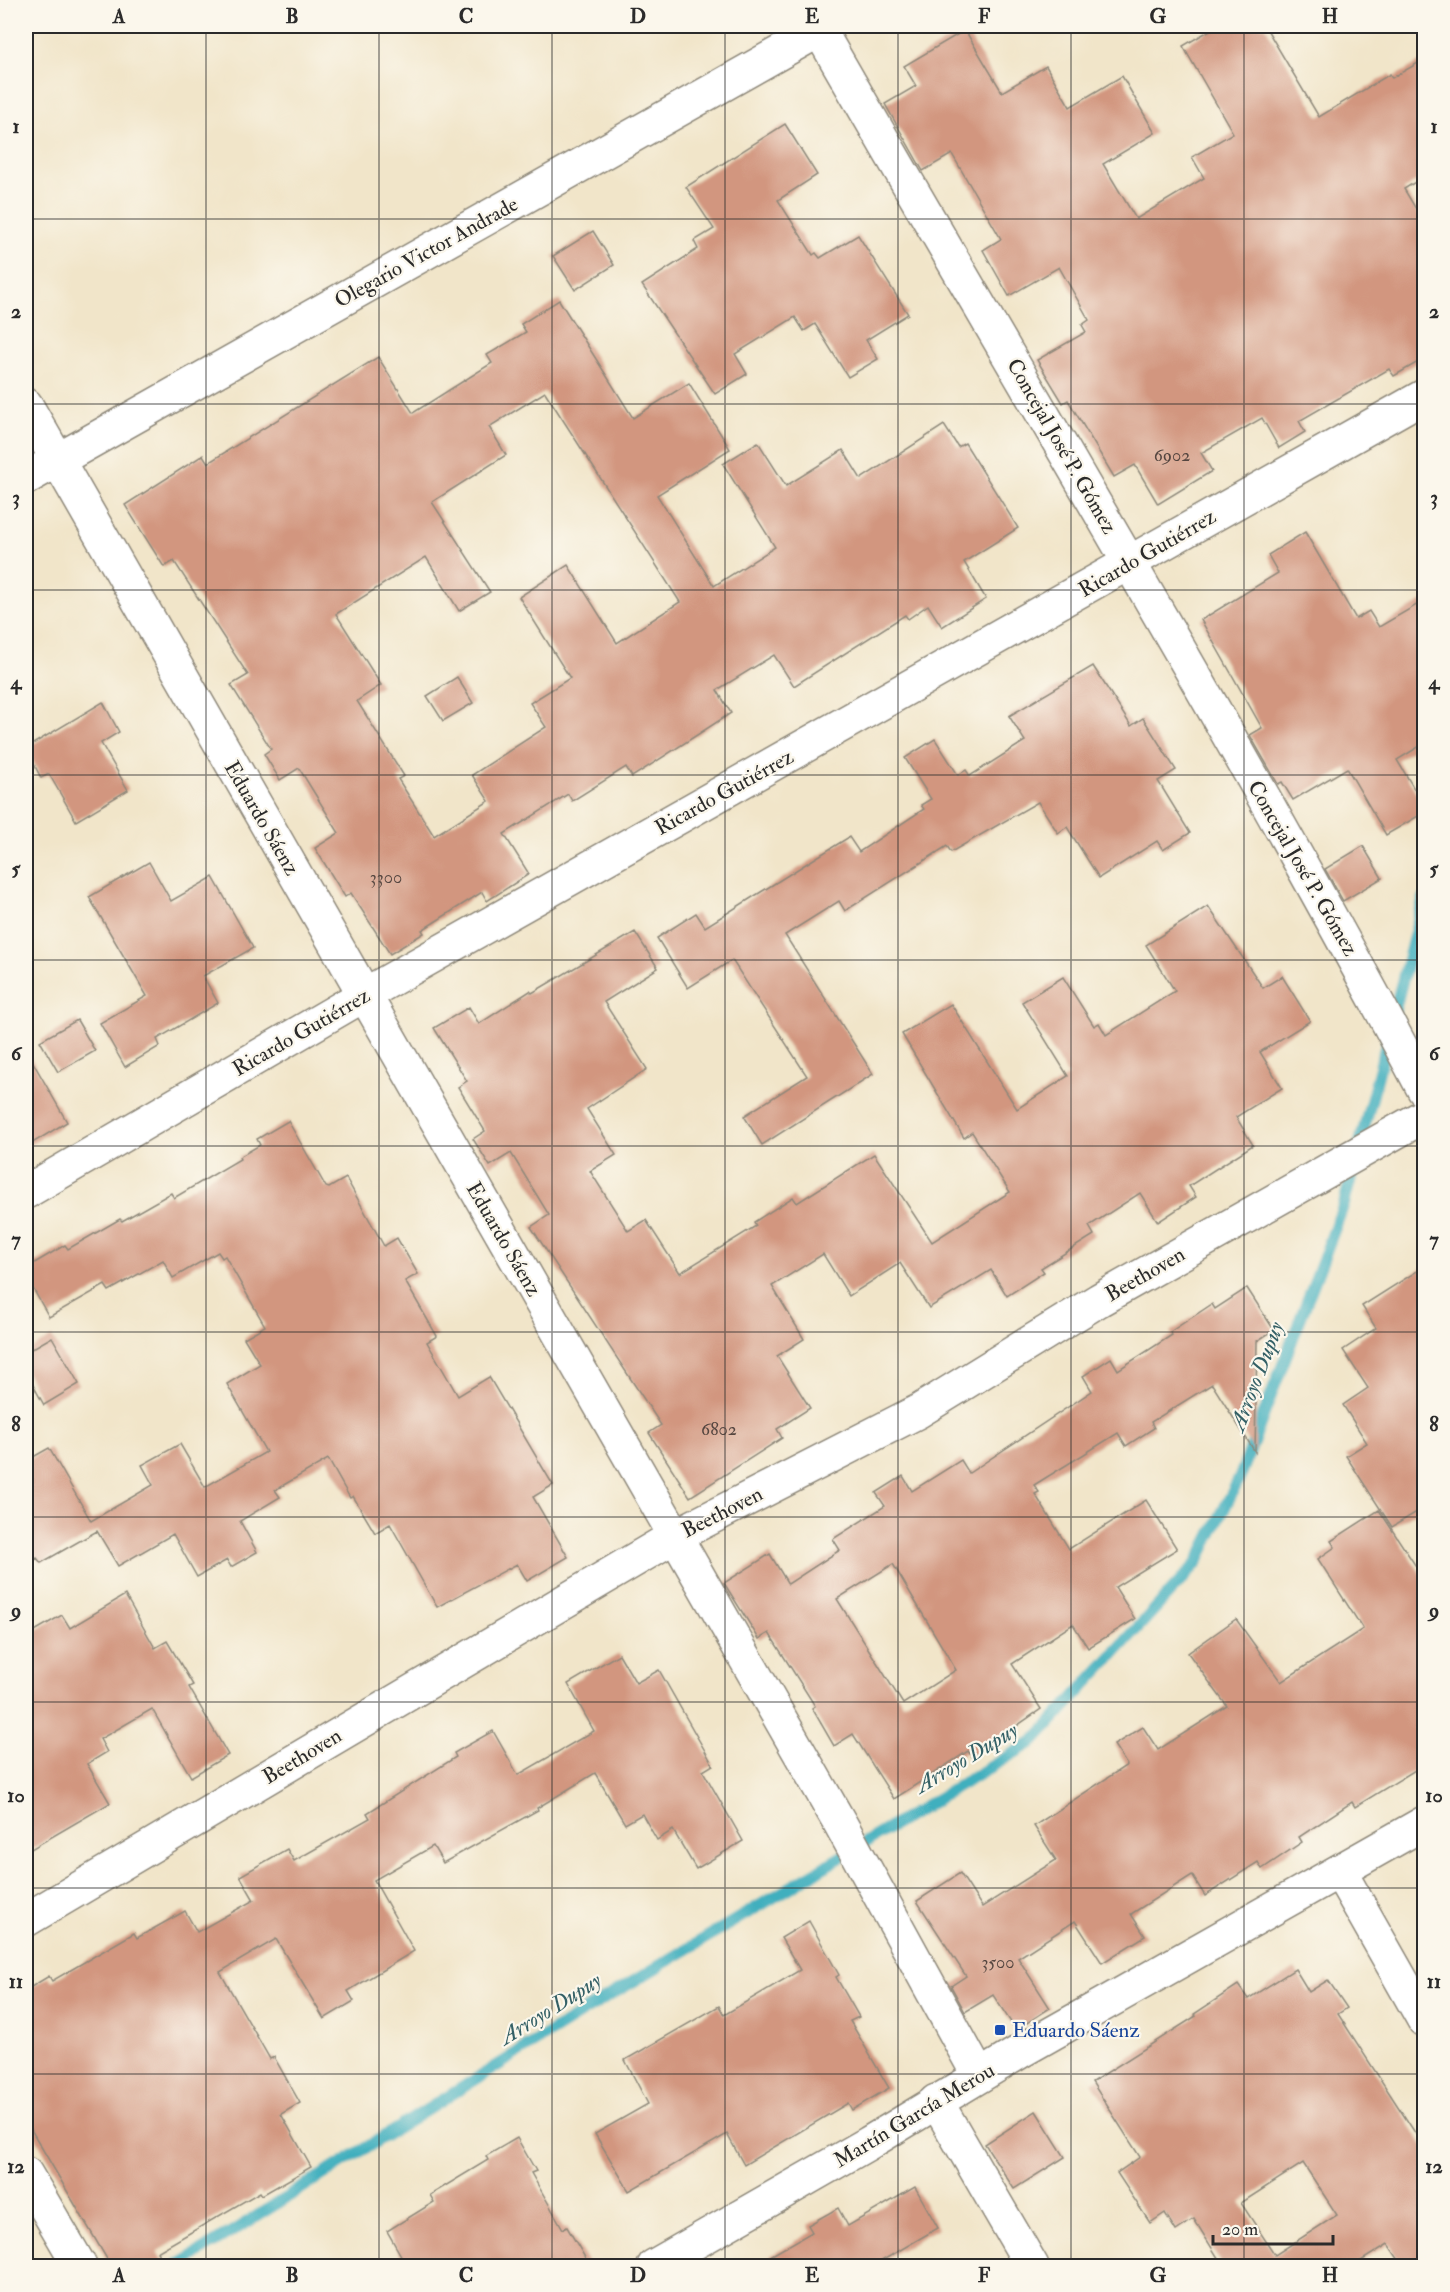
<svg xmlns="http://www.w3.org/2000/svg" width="1450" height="2292" viewBox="0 0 1450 2292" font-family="'IM FELL Double Pica',serif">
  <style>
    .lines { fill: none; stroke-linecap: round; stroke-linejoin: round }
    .stream { stroke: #41afbe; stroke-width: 12 }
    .building { fill: #d2967f; fill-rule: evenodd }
    .minor-casing { stroke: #8e887a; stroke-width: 36 }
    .minor { stroke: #fff; stroke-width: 33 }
    .grid { fill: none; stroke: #2b2b2b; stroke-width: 1.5; stroke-opacity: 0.55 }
    .transit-dot { fill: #1a4fb4; stroke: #fbf7ec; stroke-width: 2 }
    .labels { text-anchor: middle; stroke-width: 4.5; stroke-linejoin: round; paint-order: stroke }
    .number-label { font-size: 18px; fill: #554640 }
    .street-label { font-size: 21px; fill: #2b2b2b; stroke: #fbf7ec }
    .transit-label { font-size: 21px; fill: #164399; stroke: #fbf7ec; text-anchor: start }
    .water-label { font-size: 22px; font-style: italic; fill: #346066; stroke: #fbf7ec }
    .neatline { fill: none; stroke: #2b2b2b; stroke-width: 2 }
    .grid-label { font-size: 20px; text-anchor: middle; font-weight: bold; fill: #2b2b2b }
  </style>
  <rect width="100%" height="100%" fill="#fbf7ec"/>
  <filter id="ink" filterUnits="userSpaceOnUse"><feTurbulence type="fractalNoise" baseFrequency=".0167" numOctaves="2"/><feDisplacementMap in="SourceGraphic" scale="12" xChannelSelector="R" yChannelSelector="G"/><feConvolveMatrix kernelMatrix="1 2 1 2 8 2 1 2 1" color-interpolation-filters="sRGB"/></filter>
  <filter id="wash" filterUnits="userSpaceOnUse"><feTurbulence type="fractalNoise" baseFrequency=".008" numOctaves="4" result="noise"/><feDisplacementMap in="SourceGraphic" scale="24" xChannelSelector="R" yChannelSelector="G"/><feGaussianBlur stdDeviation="1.35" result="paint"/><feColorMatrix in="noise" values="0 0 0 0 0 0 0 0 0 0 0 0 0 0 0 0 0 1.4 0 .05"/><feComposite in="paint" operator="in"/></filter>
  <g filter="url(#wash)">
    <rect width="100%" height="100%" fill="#f1e5c9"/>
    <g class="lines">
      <g class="stream">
        <polyline points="1392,1020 1424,899"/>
        <polyline points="177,2266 604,1999 1034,1741 1197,1563 1240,1477 1344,1204 1388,1037"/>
      </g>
    </g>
    <g id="blocks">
      <g class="building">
        <polygon points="1217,26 1265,26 1319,117 1390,74 1392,78 1425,59 1425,176 1404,189 1425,224 1425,358 1394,376 1389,369 1299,421 1305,432 1279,448 1262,418 1201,453 1212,471 1158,504 1135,465 1114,477 1068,400 1063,403 1037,360 1086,332 1082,325 1089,320 1059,267 1009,296 983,250 1001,239 952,154 923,171 885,104 916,86 904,66 965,30 1002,92 1046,66 1070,107 1122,76 1155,133 1103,164 1136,219 1204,178 1192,157 1233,133 1183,46"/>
        <polygon points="785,124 817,175 778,200 813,255 816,253 820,258 858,235 908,314 866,340 878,359 848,377 815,324 804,331 795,317 735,354 747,374 715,394 642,285 698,249 694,241 714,229 686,187"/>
        <polygon points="593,231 614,265 575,290 553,256"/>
        <path d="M559,300l74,118 56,-35 41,66 -73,46 57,91 61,-39 -52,-83 35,-22 28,44 57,-36 18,29 83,-54 14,22 7,-4 53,85 -54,34 22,37 -44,28 -14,-22 -20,14 -3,-4 -111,71 -20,-31 -57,35 14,23 -99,64 -6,-10 -54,34 -4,-7 -64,40 25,40 -42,27 -5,-9 -60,38 2,3 -34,21 -39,-61 -6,4 -30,-49 24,-15 -40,-65 -19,12 -16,-26 7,-5 -40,-64 17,-10 -74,-114 -10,6 -39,-62 78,-50 5,8 170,-106 35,56 79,-50 -5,-8 39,-23 -5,-8zM545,392l135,210 -63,41 -49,-78 -49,32 51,81 -40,25 16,24 -74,48 17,26 -55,35 -36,-57 6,-3 -47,-75 24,-16 -45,-71 90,-57 33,54 31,-19 -58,-90 74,-47 -17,-28z"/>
        <polygon points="1305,532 1356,619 1369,611 1379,627 1425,600 1425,743 1397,760 1425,807 1425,812 1386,835 1347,768 1293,800 1282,782 1278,784 1250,735 1262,728 1201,620 1278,573 1268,555"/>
        <polygon points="1093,666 1131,726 1143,718 1176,770 1158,781 1190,833 1163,850 1157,841 1099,878 1067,827 1058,833 1038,802 951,852 947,846 845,911 839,901 785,935 873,1074 762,1145 744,1116 807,1076 732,960 688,988 657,938 696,913 705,927 849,837 859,852 924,809 921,805 931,799 905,758 935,739 958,775 966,770 970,776 1025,741 1009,716"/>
        <polygon points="457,677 473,703 443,721 427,696"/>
        <polygon points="103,702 119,732 101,743 128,790 76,821 49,774 41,778 26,748"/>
        <polygon points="1363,846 1382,878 1343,901 1325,869"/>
        <polygon points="149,862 171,901 213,877 253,948 203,976 218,1003 157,1039 160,1046 125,1067 100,1023 147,996 89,897"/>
        <polygon points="1208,906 1263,988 1282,976 1310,1021 1260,1052 1282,1088 1236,1117 1253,1145 1189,1186 1196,1197 1158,1222 1140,1193 1089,1226 1094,1235 1041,1268 1044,1272 1007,1296 991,1270 929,1308 900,1263 849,1296 823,1254 772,1286 804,1339 777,1356 810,1408 777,1429 782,1438 690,1497 649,1433 661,1425 531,1227 549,1215 511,1153 490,1166 473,1139 485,1131 458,1087 467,1081 434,1028 469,1007 479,1024 530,991 532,993 635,932 658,968 604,1002 647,1069 587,1109 616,1155 590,1171 628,1231 646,1220 680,1273 756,1226 754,1222 793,1197 797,1203 874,1154 932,1242 1010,1192 972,1132 964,1138 902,1034 951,1004 1017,1109 1068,1076 1022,1002 1063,977 1094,1026 1099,1023 1106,1035 1175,991 1146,945"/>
        <polygon points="77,1020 95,1051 58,1072 40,1041"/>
        <polygon points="26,1050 67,1122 26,1147"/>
        <polygon points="288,1121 326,1187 329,1188 346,1178 384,1246 397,1238 418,1274 405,1281 437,1336 427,1342 458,1396 489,1377 553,1485 533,1497 568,1557 527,1581 517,1564 437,1607 390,1524 375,1533 353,1496 350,1498 328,1459 275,1490 280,1497 240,1521 257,1552 231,1567 227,1560 197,1577 173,1534 118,1566 97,1531 41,1563 37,1558 26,1564 26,1461 49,1448 91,1521 153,1485 142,1465 180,1444 205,1487 266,1452 227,1384 260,1364 244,1338 265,1326 225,1256 222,1258 218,1252 173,1278 163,1260 109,1291 105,1285 49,1317 26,1276 26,1268 65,1245 68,1249 120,1219 122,1221 171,1193 174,1198 240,1159 239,1157 260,1145 257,1139"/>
        <polygon points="1425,1266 1425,1507 1392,1527 1346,1456 1367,1443 1343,1405 1368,1388 1343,1350 1376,1328 1362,1306"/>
        <path d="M1247,1288l27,42 -17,11 -2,111 -43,-68 -61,38 3,6 -28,18 -8,-13 -84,52 5,7 -4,2 34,55 77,-49 31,49 -62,38 20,32 -47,29 -15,-24 -61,40 29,45 -69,48 -4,-6 -74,48 -41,-65 -19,12 -22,-38 3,-2 -46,-73 -10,6 -35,-56 46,-29 18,30 52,-34 -7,-11 52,-33 -9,-13 27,-17 9,15 49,-31 8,13 123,-82 -9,-15 28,-18 7,12 54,-35 -2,-3 42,-28 3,5zM893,1564l63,106 -53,34 -66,-105z"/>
        <polygon points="52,1337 79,1384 44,1405 26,1372 26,1352"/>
        <polygon points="1379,1510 1425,1580 1425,1764 1355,1807 1352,1802 1299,1837 1302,1842 1262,1869 1258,1862 1205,1896 1192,1875 1131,1914 1145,1936 1102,1963 1075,1921 1018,1958 1050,2008 1016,2030 993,1995 965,2012 951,1986 966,1976 917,1901 960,1873 982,1907 1056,1860 1034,1826 1127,1765 1114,1745 1143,1727 1158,1750 1227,1706 1188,1653 1236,1619 1281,1682 1363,1629 1318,1559 1335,1547 1331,1541"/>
        <polygon points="125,1595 155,1648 167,1641 193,1685 189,1687 228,1755 191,1777 152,1709 100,1739 107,1752 87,1764 110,1803 26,1852 26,1636 62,1615 70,1628"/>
        <polygon points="619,1654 636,1683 659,1670 713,1765 703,1771 743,1841 696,1869 673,1830 657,1840 642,1814 625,1824 595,1773 537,1808 538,1810 443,1863 433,1846 374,1880 414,1951 348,1991 354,2001 324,2019 276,1939 220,1972 270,2059 274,2057 300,2103 281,2114 311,2167 262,2195 260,2192 157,2252 166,2266 111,2266 26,2121 26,1990 49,1976 52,1981 134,1933 137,1938 185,1911 197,1932 254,1900 240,1876 287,1849 294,1861 370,1818 367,1813 456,1757 454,1753 493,1731 518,1775 594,1731 568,1684"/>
        <polygon points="809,1921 839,1975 836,1977 859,2017 850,2021 889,2088 852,2110 848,2103 744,2165 727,2134 629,2191 595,2134 648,2104 625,2060 719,2006 724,2015 800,1970 781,1938"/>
        <path d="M1295,1969l14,23 19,-12 19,28 -9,6 87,134v118h-22l-15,-22 -35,22h-130l-29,-47 -18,12 -11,-18 -15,10 -33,-50 23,-16 -48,-75 104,-66 -2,-2 44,-29 10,14zM1303,2163l34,52 -62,40 -34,-52z"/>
        <polygon points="1036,2111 1065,2157 1014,2189 985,2144"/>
        <polygon points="517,2138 536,2171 531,2173 563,2229 567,2227 590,2266 407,2266 387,2231 434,2202 430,2195 488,2160 486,2156"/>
        <polygon points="915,2187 938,2228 873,2266 753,2266 812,2232 808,2225 838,2208 848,2226"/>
      </g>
    </g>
  </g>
  <g filter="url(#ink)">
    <use href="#blocks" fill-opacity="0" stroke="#8e887a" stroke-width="1.5"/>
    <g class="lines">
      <defs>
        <g id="minor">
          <path d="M817,26c203,354 416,703 607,1064"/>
          <polyline points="26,405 840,1823 979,2076"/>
          <polyline points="26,478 827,26"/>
          <polyline points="26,1192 364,995 1424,396"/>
          <polyline points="1340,1872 1424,2020"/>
          <polyline points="26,1920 675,1536 919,1411 1099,1300 1424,1116"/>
          <polyline points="936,2101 1032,2266"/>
          <polyline points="26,2174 80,2266"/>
          <polyline points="654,2266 869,2143 1021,2051 1424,1823"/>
        </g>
      </defs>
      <use href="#minor" class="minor-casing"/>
      <use href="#minor" class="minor"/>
    </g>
  </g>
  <path class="grid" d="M206,26v2240M379,26v2240M552,26v2240M725,26v2240M898,26v2240M1071,26v2240M1244,26v2240M26,219h1398M26,404h1398M26,590h1398M26,775h1398M26,960h1398M26,1146h1398M26,1332h1398M26,1517h1398M26,1702h1398M26,1888h1398M26,2074h1398"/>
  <rect class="transit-dot" x="994" y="2024" width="12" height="12" rx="3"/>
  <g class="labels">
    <g class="number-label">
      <text x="1172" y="461">6902</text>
      <text x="386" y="883">3300</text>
      <text x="719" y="1435">6802</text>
      <text x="998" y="1968">3500</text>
    </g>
    <g class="street-label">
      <text transform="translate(426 252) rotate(-29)" y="7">Olegario Victor Andrade</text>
      <text transform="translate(1062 446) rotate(60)" y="7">Concejal José P. Gómez</text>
      <text transform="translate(1147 553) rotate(-30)" y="7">Ricardo Gutiérrez</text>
      <text transform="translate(724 792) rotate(-29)" y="7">Ricardo Gutiérrez</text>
      <text transform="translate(262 818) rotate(60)" y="7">Eduardo Sáenz</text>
      <text transform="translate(1303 868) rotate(60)" y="7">Concejal José P. Gómez</text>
      <text transform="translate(301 1032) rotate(-30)" y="7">Ricardo Gutiérrez</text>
      <text transform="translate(504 1239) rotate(60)" y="7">Eduardo Sáenz</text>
      <text transform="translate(1145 1274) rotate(-30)" y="7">Beethoven</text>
      <text transform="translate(722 1512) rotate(-27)" y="7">Beethoven</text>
      <text transform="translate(302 1756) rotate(-31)" y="7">Beethoven</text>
      <text transform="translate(914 2115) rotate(-31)" y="7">Martín García Merou</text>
    </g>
    <g class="transit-label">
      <text x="1012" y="2037">Eduardo Sáenz</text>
    </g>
    <g class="water-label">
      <text transform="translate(1256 1376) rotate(-69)" y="8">Arroyo Dupuy</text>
      <text transform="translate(966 1757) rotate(-31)" y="8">Arroyo Dupuy</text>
      <text transform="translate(550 2008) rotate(-32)" y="8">Arroyo Dupuy</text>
    </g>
  </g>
  <rect width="1450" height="2292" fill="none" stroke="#fbf7ec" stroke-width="66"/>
  <path d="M1213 2235v9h120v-9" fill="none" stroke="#2b2b2b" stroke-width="3"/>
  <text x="1222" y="2235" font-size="18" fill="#2b2b2b" stroke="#fbf7ec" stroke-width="4.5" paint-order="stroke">20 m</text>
  <rect x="33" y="33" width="1384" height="2226" class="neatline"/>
  <g class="grid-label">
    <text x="119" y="23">A</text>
    <text x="292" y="23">B</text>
    <text x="466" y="23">C</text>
    <text x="638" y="23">D</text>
    <text x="812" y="23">E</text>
    <text x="984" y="23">F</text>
    <text x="1158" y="23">G</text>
    <text x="1330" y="23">H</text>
    <text x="16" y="133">1</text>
    <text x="1434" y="133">1</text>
    <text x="16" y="318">2</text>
    <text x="1434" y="318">2</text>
    <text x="16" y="504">3</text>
    <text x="1434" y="504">3</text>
    <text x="16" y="689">4</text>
    <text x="1434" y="689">4</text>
    <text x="16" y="875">5</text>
    <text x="1434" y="875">5</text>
    <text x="16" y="1060">6</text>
    <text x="1434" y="1060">6</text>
    <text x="16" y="1246">7</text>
    <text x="1434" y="1246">7</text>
    <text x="16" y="1431">8</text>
    <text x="1434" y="1431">8</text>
    <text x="16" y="1617">9</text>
    <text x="1434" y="1617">9</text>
    <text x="16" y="1802">10</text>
    <text x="1434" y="1802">10</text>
    <text x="16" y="1988">11</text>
    <text x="1434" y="1988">11</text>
    <text x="16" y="2173">12</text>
    <text x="1434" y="2173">12</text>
    <text x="119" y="2282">A</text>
    <text x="292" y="2282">B</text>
    <text x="466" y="2282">C</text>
    <text x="638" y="2282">D</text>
    <text x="812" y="2282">E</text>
    <text x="984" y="2282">F</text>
    <text x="1158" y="2282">G</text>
    <text x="1330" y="2282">H</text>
  </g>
</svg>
